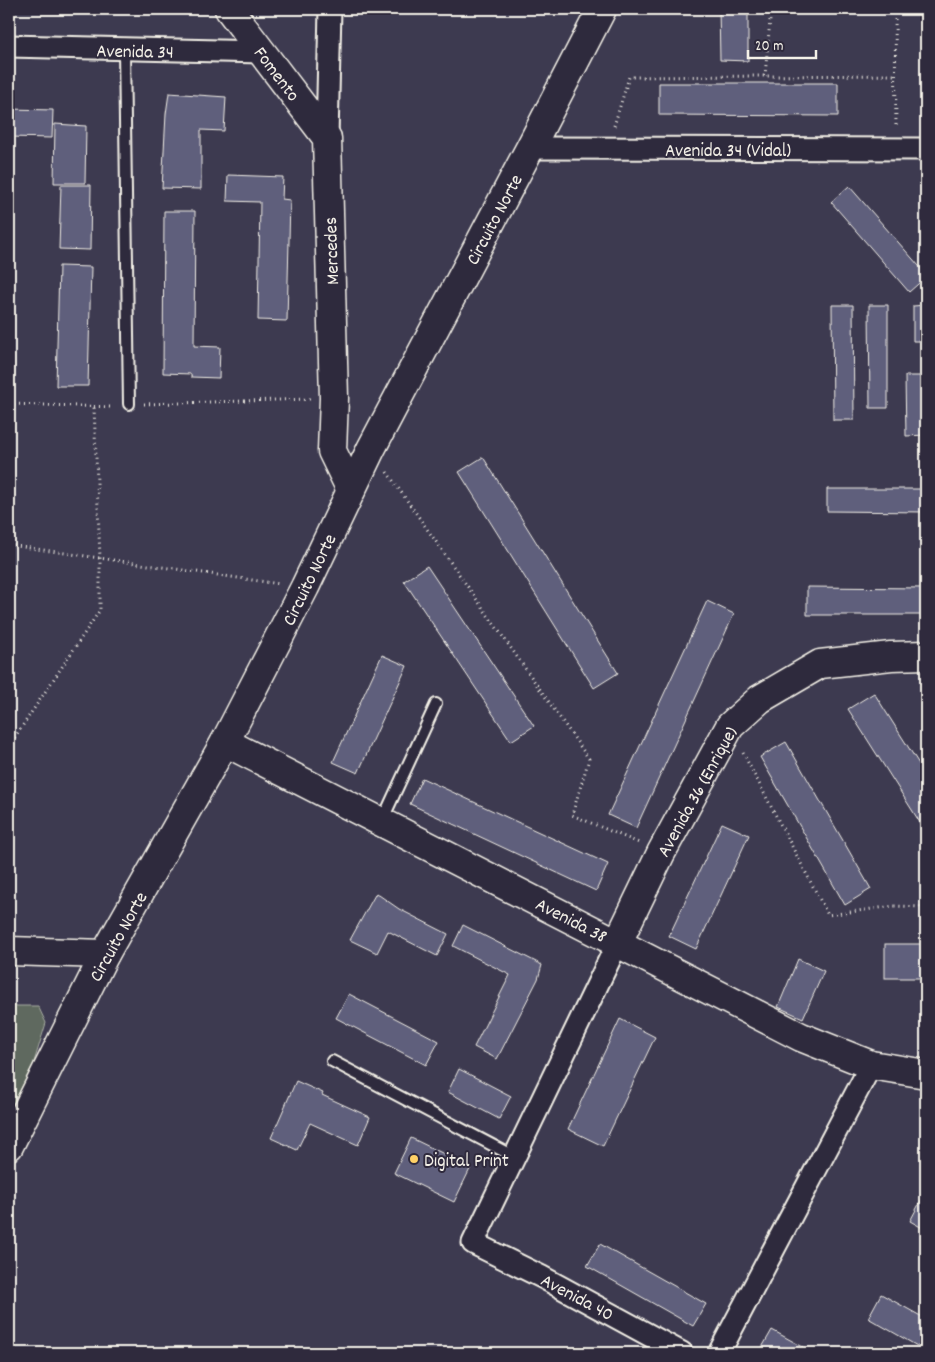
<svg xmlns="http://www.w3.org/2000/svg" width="935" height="1362" viewBox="0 0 935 1362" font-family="Dekko,sans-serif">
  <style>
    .green { fill: #5e695e; stroke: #a9ada3 }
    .building { fill: #5f5f7c; stroke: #f4f1e8 }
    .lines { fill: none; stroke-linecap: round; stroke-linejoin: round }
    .lane-casing { stroke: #f4f1e8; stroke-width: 14 }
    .street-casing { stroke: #f4f1e8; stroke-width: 25 }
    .secondary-casing { stroke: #f4f1e8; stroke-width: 31 }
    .path { stroke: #f4f1e8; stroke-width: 3; stroke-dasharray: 1 4; stroke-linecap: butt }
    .lane { stroke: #2f2a3d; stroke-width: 10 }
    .street { stroke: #2f2a3d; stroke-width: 21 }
    .secondary { stroke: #2f2a3d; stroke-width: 28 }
    .poi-dot { fill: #ffd166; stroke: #2f2a3d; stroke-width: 2 }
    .labels { text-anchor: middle; stroke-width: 4; stroke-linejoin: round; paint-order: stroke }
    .street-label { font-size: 19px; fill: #f4f1e8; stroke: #2f2a3d }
    .poi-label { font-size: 19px; fill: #f4f1e8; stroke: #2f2a3d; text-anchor: start }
  </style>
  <rect width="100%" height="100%" fill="#3d3a50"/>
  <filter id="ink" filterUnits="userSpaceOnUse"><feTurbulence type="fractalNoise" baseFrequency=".02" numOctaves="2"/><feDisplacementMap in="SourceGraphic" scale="10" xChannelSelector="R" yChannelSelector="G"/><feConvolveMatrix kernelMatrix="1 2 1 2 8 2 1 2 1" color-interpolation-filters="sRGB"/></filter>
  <g filter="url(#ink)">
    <polygon class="green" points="9,1006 38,1006 46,1023 33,1065 9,1112"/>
    <g class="building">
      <polygon points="719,9 748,9 748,61 720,60"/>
      <rect x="925" y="9" width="1" height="47"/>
      <polygon points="659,83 838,83 838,116 659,115"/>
      <polygon points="169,93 226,97 224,131 201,130 201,189 162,188 166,114"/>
      <polygon points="9,109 53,110 52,138 9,137"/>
      <polygon points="55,124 86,126 85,183 54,183"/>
      <polygon points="228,175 283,177 282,199 290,200 287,321 258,320 260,202 227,201"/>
      <polygon points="61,185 91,185 90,250 59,249"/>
      <polygon points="849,186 926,274 926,277 909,292 831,202"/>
      <polygon points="164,211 195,211 194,346 220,347 219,378 191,377 191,374 163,373"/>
      <polygon points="59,266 91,267 88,386 56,386"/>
      <polygon points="832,305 853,305 854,420 833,420"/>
      <polygon points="869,305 888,305 888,408 870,408"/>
      <polygon points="926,305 926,341 913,341 913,306"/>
      <polygon points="905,376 926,376 926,435 906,436"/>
      <polygon points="483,457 618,673 594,688 459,472"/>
      <polygon points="827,489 926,489 926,512 827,511"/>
      <polygon points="427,566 534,726 511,741 404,581"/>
      <polygon points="807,587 926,588 926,615 807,615"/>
      <polygon points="707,601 734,614 636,828 608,815"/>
      <polygon points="382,655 407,666 358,773 333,762"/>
      <polygon points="874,693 926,775 926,832 848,709"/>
      <polygon points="786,742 871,889 845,905 760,757"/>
      <polygon points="422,778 608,864 596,891 410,804"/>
      <polygon points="722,823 749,835 696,949 669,936"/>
      <polygon points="376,893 399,909 448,934 437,956 388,931 377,953 350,940"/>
      <polygon points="463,925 542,965 538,979 497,1059 474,1047 510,975 453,946"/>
      <rect x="885" y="944" width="41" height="34"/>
      <polygon points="798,959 824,971 803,1018 778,1007"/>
      <polygon points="349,994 439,1041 426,1065 336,1018"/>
      <polygon points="620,1019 655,1037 603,1146 568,1129"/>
      <polygon points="459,1069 511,1096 499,1119 448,1092"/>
      <polygon points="296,1081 323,1093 322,1095 370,1117 358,1145 310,1123 297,1150 271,1138"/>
      <polygon points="411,1138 471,1167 454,1202 394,1173"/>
      <polygon points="925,1193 926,1194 926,1230 910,1221"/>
      <polygon points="600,1244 706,1304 693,1326 587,1266"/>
      <polygon points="881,1294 926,1319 926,1351 868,1318"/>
      <polygon points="772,1330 814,1353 764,1353 760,1351"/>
    </g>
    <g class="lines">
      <defs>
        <g id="lane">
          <polyline points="124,50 129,404"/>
          <polyline points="382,821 436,704"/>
          <polyline points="332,1061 515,1157"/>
        </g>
        <g id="street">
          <polyline points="9,46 262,52"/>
          <polyline points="327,138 330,9"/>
          <polyline points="530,148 926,149"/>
          <polyline points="618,942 473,1243 542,1277 682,1353"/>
          <polyline points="719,1353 871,1065"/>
        </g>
        <g id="secondary">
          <polyline points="229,9 327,138 334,398 332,451 351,490"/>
          <polyline points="225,742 801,1037 871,1065 926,1074"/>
          <polyline points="618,942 661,853 730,726 760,699 820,664 891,656 926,655"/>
          <polyline points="9,951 105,954"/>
          <polyline points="9,1146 105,954 225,742 305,587 371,449 530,148 602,9"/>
        </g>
      </defs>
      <use href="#lane" class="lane-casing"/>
      <use href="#street" class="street-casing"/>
      <use href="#secondary" class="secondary-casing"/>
      <g class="path">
        <polyline points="895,9 896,128"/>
        <polyline points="765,76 771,9"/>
        <polyline points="614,126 629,77 896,75"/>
        <polyline points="9,404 113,407"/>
        <polyline points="144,404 310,399"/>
        <polyline points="387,472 589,759 572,815 639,843"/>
        <polyline points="9,545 280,584"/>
        <polyline points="9,746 100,610 100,558 94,407"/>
        <polyline points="743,753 828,915 894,906 926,907"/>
      </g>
      <use href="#lane" class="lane"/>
      <use href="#street" class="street"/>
      <use href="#secondary" class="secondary"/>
    </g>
  </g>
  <circle class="poi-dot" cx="414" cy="1159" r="5"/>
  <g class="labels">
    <g class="street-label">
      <text transform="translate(135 50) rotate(1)" y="7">Avenida 34</text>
      <text transform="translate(278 73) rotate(53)" y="7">Fomento</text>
      <text x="728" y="156">Avenida 34 (Vidal)</text>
      <text transform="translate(493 219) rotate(-62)" y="7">Circuito Norte</text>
      <text transform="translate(330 251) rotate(-92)" y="7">Mercedes</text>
      <text transform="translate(308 579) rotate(-64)" y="7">Circuito Norte</text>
      <text transform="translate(696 791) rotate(-61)" y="7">Avenida 36 (Enrique)</text>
      <text transform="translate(572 919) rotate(27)" y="7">Avenida 38</text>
      <text transform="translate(117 936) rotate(-61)" y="7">Circuito Norte</text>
      <text transform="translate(578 1296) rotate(28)" y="7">Avenida 40</text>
    </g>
    <g class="poi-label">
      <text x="424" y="1166">Digital Print</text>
    </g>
  </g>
  <rect width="935" height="1362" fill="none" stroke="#2f2a3d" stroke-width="30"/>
  <rect x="15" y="15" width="905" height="1332" fill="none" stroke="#f4f1e8" stroke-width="2" filter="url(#ink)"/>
  <path d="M748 50v8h68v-8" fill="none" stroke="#f4f1e8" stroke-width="2.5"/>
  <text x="755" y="50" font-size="15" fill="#f4f1e8" stroke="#2f2a3d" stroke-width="4" paint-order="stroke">20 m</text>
</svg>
